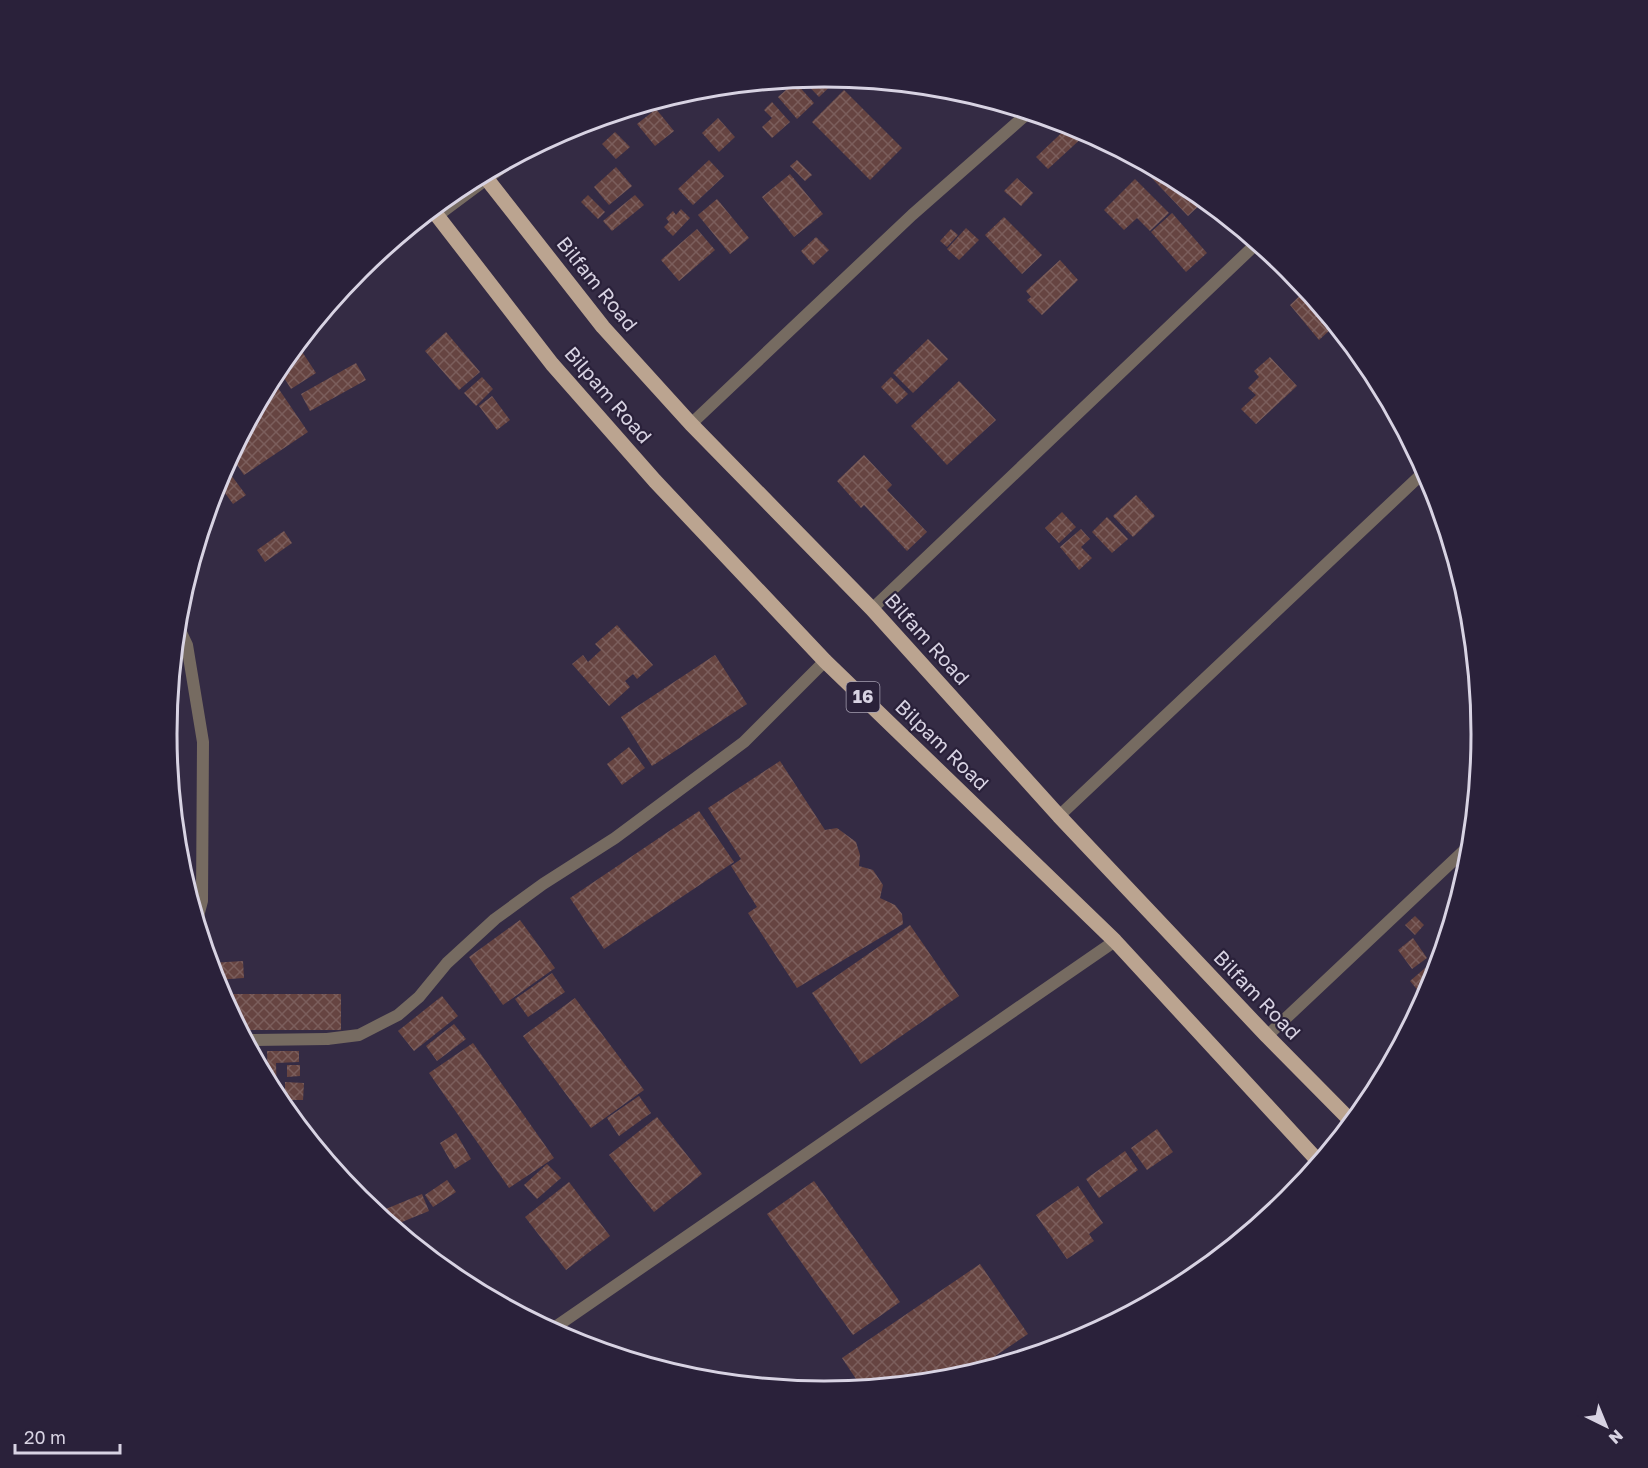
<svg xmlns="http://www.w3.org/2000/svg" width="1648" height="1468" viewBox="0 0 1648 1468" font-family="'Golos Text',sans-serif">
  <style>
    .building { fill: url(#building-cross-hatch) }
    .lines { fill: none; stroke-linecap: round; stroke-linejoin: round }
    .service { stroke: #766b61; stroke-width: 12 }
    .minor { stroke: #766b61; stroke-width: 12 }
    .primary { stroke: #bba490; stroke-width: 15 }
    .labels { text-anchor: middle; stroke-width: 4.5; stroke-linejoin: round; paint-order: stroke }
    .shield { fill: #2a213a; stroke: #a49eb0; stroke-width: 1.5 }
    .shield-label { font-size: 18px; font-weight: bold; fill: #d8d3e3 }
    .street-label { font-size: 20px; fill: #d8d3e3; stroke: #2a213a }
    .rim { fill: none; stroke: #d8d3e3; stroke-width: 3 }
  </style>
  <defs>
    <pattern id="building-cross-hatch" width="8" height="8" patternUnits="userSpaceOnUse" patternTransform="scale(1.5)"><rect width="8" height="8" fill="#664441"/><path d="M0 0l8 8M0 8l8-8" fill="none" stroke="#7b5e5c"/></pattern>
  </defs>
  <rect width="100%" height="100%" fill="#342b44"/>
  <g class="building">
    <polygon points="824,76 839,78 819,97 802,79"/>
    <polygon points="795,82 814,103 797,119 778,97"/>
    <polygon points="844,90 902,148 870,180 812,122"/>
    <polygon points="772,102 790,122 772,138 762,127 772,118 764,110"/>
    <polygon points="656,109 674,131 655,146 637,124"/>
    <polygon points="718,118 735,137 719,152 702,133"/>
    <polygon points="1070,125 1084,136 1048,169 1036,157"/>
    <polygon points="615,132 630,147 616,159 602,144"/>
    <polygon points="709,160 724,176 693,205 678,189"/>
    <polygon points="797,160 812,175 805,181 790,166"/>
    <polygon points="1150,166 1190,188 1205,200 1188,216 1145,171"/>
    <polygon points="616,167 632,186 609,205 594,187"/>
    <polygon points="790,174 823,214 794,237 762,197"/>
    <polygon points="1017,178 1033,193 1021,206 1004,191"/>
    <polygon points="1135,179 1169,213 1150,231 1137,218 1124,230 1104,210"/>
    <polygon points="588,195 605,212 598,219 581,202"/>
    <polygon points="635,195 644,205 612,231 603,221"/>
    <polygon points="717,199 749,238 730,254 698,215"/>
    <polygon points="681,209 690,218 673,236 664,227 669,222 666,218 673,211 676,215"/>
    <polygon points="1172,213 1207,253 1186,272 1151,232"/>
    <polygon points="1004,217 1042,255 1022,274 985,235"/>
    <polygon points="966,228 979,240 959,260 947,249"/>
    <polygon points="697,229 715,250 679,281 661,260"/>
    <polygon points="951,229 958,235 947,247 940,241"/>
    <polygon points="816,237 829,250 813,265 801,251"/>
    <polygon points="1060,260 1078,280 1042,315 1027,300 1031,297 1026,291"/>
    <polygon points="1306,290 1328,316 1322,321 1330,330 1319,340 1290,305"/>
    <polygon points="446,332 480,372 459,390 425,351"/>
    <polygon points="928,339 948,359 913,393 893,373"/>
    <polygon points="297,344 316,373 291,389 278,368"/>
    <polygon points="1270,357 1297,386 1256,424 1241,409 1256,395 1248,388 1259,377 1254,371"/>
    <polygon points="356,363 366,380 310,411 301,394"/>
    <polygon points="482,377 493,389 476,406 464,393"/>
    <polygon points="891,377 908,394 897,404 881,387"/>
    <polygon points="272,379 308,432 244,475 231,456"/>
    <polygon points="959,381 996,420 947,465 911,426"/>
    <polygon points="492,396 510,420 497,430 479,406"/>
    <polygon points="864,455 892,485 887,490 927,532 907,551 864,505 861,508 837,481"/>
    <polygon points="225,467 246,495 233,504 217,482"/>
    <polygon points="1136,495 1155,516 1133,537 1113,516"/>
    <polygon points="1062,512 1076,527 1059,543 1045,528"/>
    <polygon points="1107,517 1128,539 1112,553 1092,532"/>
    <polygon points="1081,529 1090,539 1081,547 1092,558 1079,570 1060,547"/>
    <polygon points="284,531 292,543 265,562 257,550"/>
    <polygon points="617,625 653,665 637,679 633,674 625,681 630,687 609,706 572,664 583,655 588,662 601,650 595,644"/>
    <polygon points="715,655 747,704 652,766 621,717"/>
    <polygon points="629,747 645,768 622,785 607,764"/>
    <polygon points="780,761 825,830 837,828 856,842 860,855 859,866 873,870 883,885 880,898 895,905 902,914 903,924 797,988 748,913 757,907 731,866 741,859 708,808"/>
    <polygon points="699,811 734,862 604,949 570,898"/>
    <polygon points="1415,916 1424,925 1415,935 1405,925"/>
    <polygon points="520,920 555,968 503,1005 469,957"/>
    <polygon points="910,925 959,996 861,1064 812,993"/>
    <polygon points="1413,938 1427,958 1412,969 1398,950"/>
    <polygon points="243,961 244,978 215,980 210,963"/>
    <polygon points="1431,963 1437,969 1425,999 1410,981"/>
    <polygon points="552,973 565,992 528,1017 515,999"/>
    <polygon points="221,994 341,994 341,1030 240,1030"/>
    <polygon points="442,996 458,1016 414,1051 398,1031"/>
    <polygon points="575,998 644,1090 591,1128 523,1036"/>
    <polygon points="454,1024 466,1039 437,1061 426,1046"/>
    <polygon points="473,1043 554,1158 509,1188 429,1073"/>
    <polygon points="267,1051 299,1051 299,1062 276,1063 277,1098 268,1081"/>
    <polygon points="253,1053 260,1053 261,1068 254,1055"/>
    <polygon points="287,1065 300,1065 300,1076 287,1077"/>
    <polygon points="285,1082 304,1083 303,1100 285,1100"/>
    <polygon points="639,1096 651,1113 619,1136 607,1118"/>
    <polygon points="657,1117 702,1174 654,1212 609,1155"/>
    <polygon points="1157,1129 1173,1152 1147,1170 1131,1148"/>
    <polygon points="456,1133 471,1159 455,1169 440,1143"/>
    <polygon points="1125,1151 1138,1170 1099,1198 1086,1179"/>
    <polygon points="547,1164 561,1178 537,1199 524,1185"/>
    <polygon points="447,1180 456,1192 433,1207 425,1195"/>
    <polygon points="814,1181 900,1302 853,1335 767,1214"/>
    <polygon points="569,1182 610,1236 566,1270 525,1217"/>
    <polygon points="1078,1186 1103,1223 1089,1234 1094,1241 1067,1259 1036,1215"/>
    <polygon points="422,1194 429,1211 392,1226 385,1220 381,1211"/>
    <polygon points="980,1264 1028,1334 970,1373 952,1379 862,1388 842,1358"/>
    <polygon points="1094,1321 1099,1329 1075,1342 1058,1347"/>
  </g>
  <g class="lines">
    <g class="service">
      <polyline points="177,624 187,645 203,742 202,901 197,920"/>
      <polyline points="246,1040 327,1039"/>
    </g>
    <g class="minor">
      <polyline points="437,216 516,157"/>
      <polyline points="691,424 912,215 1029,112"/>
      <polyline points="872,609 1257,243"/>
      <polyline points="1059,816 1425,471"/>
      <polyline points="1267,1036 1471,844"/>
      <polyline points="327,1039 359,1035 398,1015 419,997 447,963 495,919 543,884 615,838 744,742 825,661"/>
      <polyline points="551,1330 1115,941"/>
    </g>
    <g class="primary">
      <polyline points="483,174 603,327 691,424 872,609 1059,816 1267,1036 1352,1122"/>
      <polyline points="432,209 552,364 655,481 825,661 1115,941 1319,1162"/>
    </g>
  </g>
  <g class="labels">
    <rect class="shield" x="846.5" y="682" width="33" height="30" rx="4.5"/>
    <g class="shield-label">
      <text x="863" y="703">16</text>
    </g>
    <g class="street-label">
      <text transform="translate(597 284) rotate(51)" y="7">Bilfam Road</text>
      <text transform="translate(608 395) rotate(49)" y="7">Bilpam Road</text>
      <text transform="translate(927 639) rotate(48)" y="7">Bilfam Road</text>
      <text transform="translate(942 745) rotate(44)" y="7">Bilpam Road</text>
      <text transform="translate(1257 995) rotate(46)" y="7">Bilfam Road</text>
    </g>
  </g>
  <path d="M0 0H1648V1468H0ZM177 734a647 647 0 1 1 1294 0a647 647 0 1 1-1294 0Z" fill="#2a213a" fill-rule="evenodd"/>
  <path class="rim" d="M177 734a647 647 0 1 1 1294 0a647 647 0 1 1-1294 0Z"/>
  <g transform="translate(1606 1426) rotate(137)" stroke="#2a213a" stroke-width="4.5" paint-order="stroke">
  <path d="M0-4.5L10 22L0 15L-10 22Z" fill="#d8d3e3"/>
  <text y="-9" font-size="16" font-weight="bold" text-anchor="middle" fill="#d8d3e3">N</text>
  </g>
  <path d="M15 1444v9h105v-9" fill="none" stroke="#d8d3e3" stroke-width="3"/>
  <text x="24" y="1444" font-size="18" fill="#d8d3e3" stroke="#2a213a" stroke-width="4.5" paint-order="stroke">20 m</text>
</svg>
